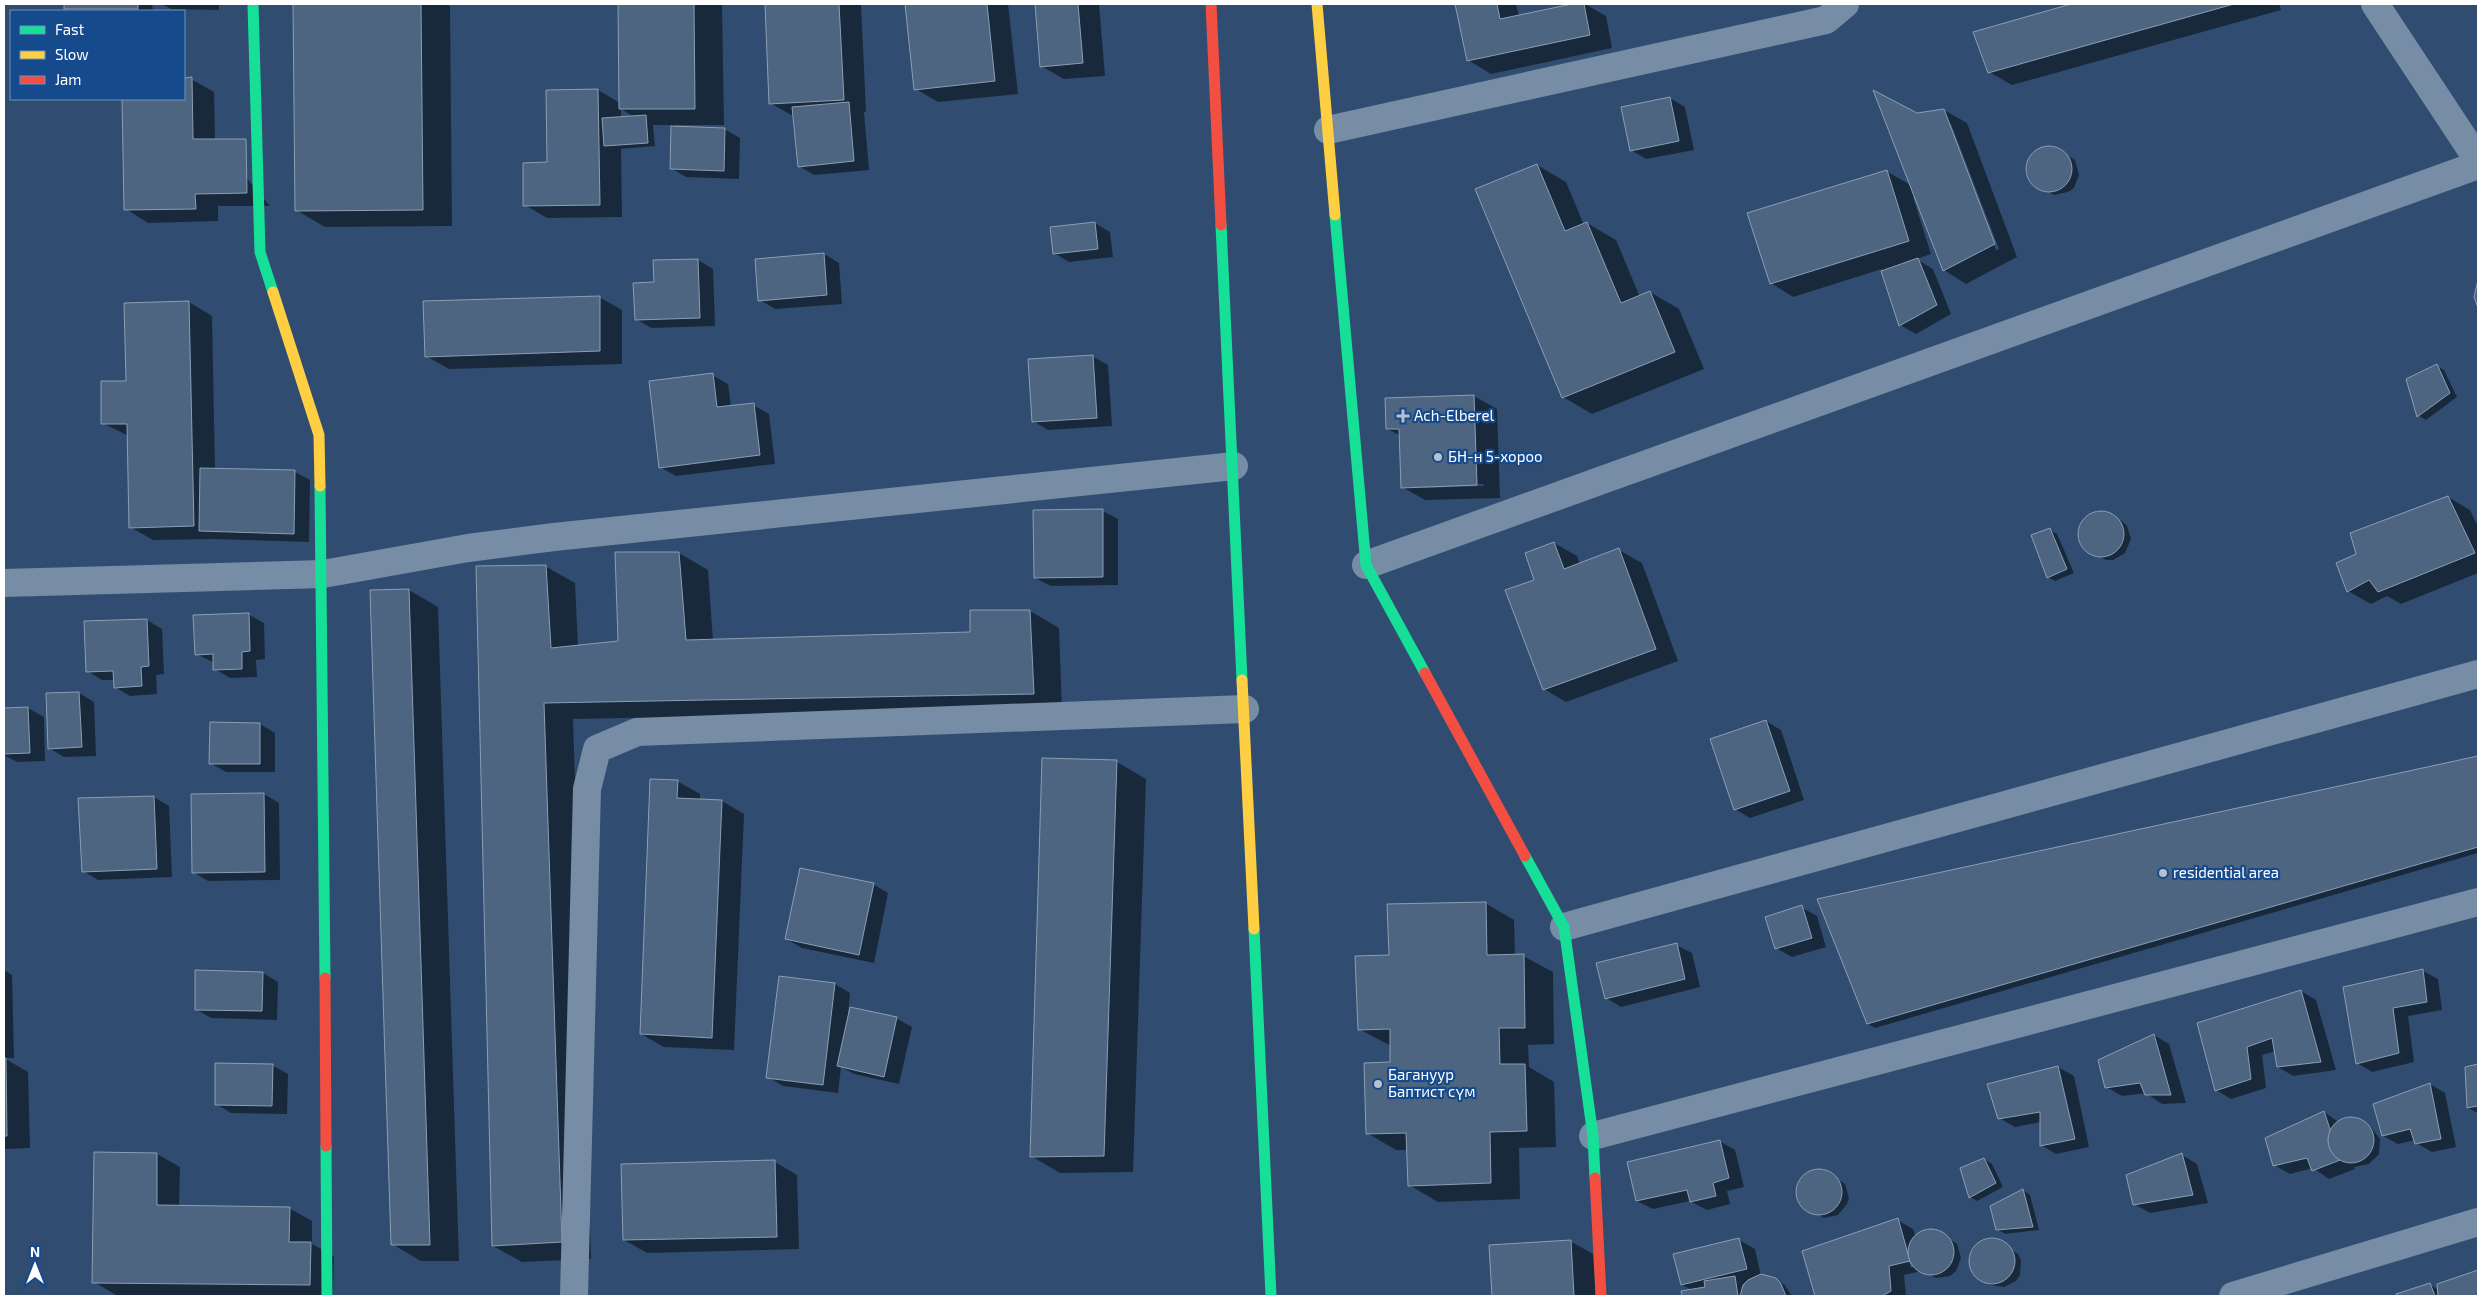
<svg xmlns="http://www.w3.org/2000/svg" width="2482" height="1300" viewBox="0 0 2482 1300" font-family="'Exo 2',sans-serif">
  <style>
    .shadow { fill: #0007; fill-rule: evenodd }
    .building { fill: #4d6581; stroke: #8c9eb4 }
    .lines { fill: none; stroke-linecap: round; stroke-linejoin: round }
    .street { stroke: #778da5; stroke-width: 28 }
    .fast { stroke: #16e098; stroke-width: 11 }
    .slow { stroke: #ffcf43; stroke-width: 11 }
    .jam { stroke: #f24e42; stroke-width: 11 }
    .poi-dot { fill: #b7c1cd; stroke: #154a8c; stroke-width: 2 }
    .labels { text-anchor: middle; stroke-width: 4.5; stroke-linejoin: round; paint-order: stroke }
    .poi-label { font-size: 15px; fill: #fff; stroke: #154a8c; text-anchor: start }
  </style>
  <rect width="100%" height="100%" fill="#304d71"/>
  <g class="shadow">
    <polygon points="66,4 152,4 153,11 70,11 66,8"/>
    <polygon points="162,4 219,4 219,10 171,9"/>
    <polygon points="294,4 446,4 450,6 452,226 325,227 296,210"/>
    <path d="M619,4h103l2,121h-50v3l50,1 16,9 -1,41 -53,-2 -15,-9 1,-43h-19l2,21 -34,3 1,68 -75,1 -22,-13 23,-42 50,-73 22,13zM621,109l13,8 -13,1z"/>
    <polygon points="766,4 861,4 866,112 864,112 869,170 814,175 799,166 793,116 770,103"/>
    <polygon points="906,4 1008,4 1018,94 938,102 916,89"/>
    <polygon points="1036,4 1099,4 1105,76 1064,79 1041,66"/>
    <polygon points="1456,4 1516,4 1519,16 1585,4 1606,16 1612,48 1491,74 1468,60"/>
    <polygon points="2075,4 2279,4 2281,10 2012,85 1989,72 1975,33"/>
    <polygon points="184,79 191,79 214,92 215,140 270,206 218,206 218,221 148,223 126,209 123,99 184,99"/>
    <polygon points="1670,98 1685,107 1694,150 1646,159 1631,150"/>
    <path d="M1944,110l23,13 50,134 -51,27 -22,-14 -29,-73h-2l18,57 -15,5 17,10 18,45 -35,20 -16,-9 -18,-56 -89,28 -22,-14 115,-112 25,14 6,-71zM1948,124h3l48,125 -3,1z"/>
    <polygon points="2048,147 2055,148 2075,160 2079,175 2074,188 2068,192 2054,195 2033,183 2027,170 2028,164 2035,153"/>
    <polygon points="1537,165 1566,182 1584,225 1587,223 1616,240 1640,297 1650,292 1679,309 1704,369 1592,414 1563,397"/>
    <polygon points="1095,223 1110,232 1113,257 1069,262 1054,253 1051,228"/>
    <polygon points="824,254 839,263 842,304 775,309 760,300"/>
    <polygon points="698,260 713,269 715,326 651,328 636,319 655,284"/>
    <polygon points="599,297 622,310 622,364 449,369 426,356"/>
    <polygon points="189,302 212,316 215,470 295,472 310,480 309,542 214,539 153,540 130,527 129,436 102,423 128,382"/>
    <polygon points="1092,356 1108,365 1112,426 1048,430 1033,421"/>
    <polygon points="2437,366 2444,370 2457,397 2426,420 2419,416 2407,379"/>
    <polygon points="712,375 728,384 731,407 753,405 769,414 775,464 676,476 660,467"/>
    <path d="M1474,396l23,13 3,89 -75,2 -23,-13 -1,-51 -14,-7zM1483,484l1,2 -61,2v-2z"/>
    <polygon points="2448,497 2470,510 2478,527 2478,573 2401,604 2387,596 2371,604 2348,591"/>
    <polygon points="1103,511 1118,519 1118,585 1051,586 1035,578"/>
    <polygon points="2099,512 2122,521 2127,526 2131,539 2125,553 2113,560 2106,560 2085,548 2079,536 2079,529 2087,518"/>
    <polygon points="2050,530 2057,534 2074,573 2055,581 2048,577"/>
    <polygon points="1554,543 1577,556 1580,565 1619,550 1642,563 1678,661 1566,702 1544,689 1536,580"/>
    <polygon points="679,553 708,570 713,641 971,633 1030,611 1059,628 1062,710 573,719 591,1259 522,1262 493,1246 545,566 575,583 578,646 619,643 617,554"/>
    <polygon points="409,590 438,607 459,1261 421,1261 392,1244"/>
    <polygon points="248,614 264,623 265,659 256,660 257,677 230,678 215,669 215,663 196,654"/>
    <polygon points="147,620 162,629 164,674 156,675 157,694 130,696 115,687 115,680 102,680 87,671"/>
    <polygon points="79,693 94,702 96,756 64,757 49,748"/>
    <polygon points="28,708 44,717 45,761 17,762 4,755 4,709"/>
    <polygon points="1766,721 1781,730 1804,800 1750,818 1735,809"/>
    <polygon points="211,723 260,724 275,733 275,772 226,772 210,763"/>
    <polygon points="2478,757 2478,853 1875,1028 1868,1024 1819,900"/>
    <polygon points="1043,760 1117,762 1146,779 1133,1172 1060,1173 1031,1156"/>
    <polygon points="677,781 700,794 700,800 722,801 744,814 734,1050 664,1047 641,1034"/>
    <polygon points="264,794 279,803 280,880 208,881 193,872"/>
    <polygon points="154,797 169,806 172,877 98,880 83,871"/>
    <polygon points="873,884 888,893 874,963 802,948 786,939"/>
    <polygon points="1485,903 1514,920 1515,956 1523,956 1553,972 1554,1044 1528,1045 1529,1067 1554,1082 1556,1147 1519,1148 1520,1199 1438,1202 1409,1185 1408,1150 1396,1150 1367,1133 1392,1063 1391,1046 1359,1029 1390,956"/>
    <polygon points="1801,907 1817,916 1826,947 1792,957 1776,948"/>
    <polygon points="1676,945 1692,953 1700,987 1621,1007 1606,998"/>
    <polygon points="4,970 12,975 14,1058 4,1058 28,1072 30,1148 4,1149"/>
    <polygon points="2423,971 2438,979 2442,1010 2408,1016 2414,1062 2372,1072 2357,1063 2344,988"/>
    <polygon points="263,973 278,982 277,1020 211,1018 196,1009"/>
    <polygon points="780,977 835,984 850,993 848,1014 896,1018 912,1027 899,1084 854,1074 841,1067 838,1093 783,1086 768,1077"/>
    <polygon points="2301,991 2316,1000 2336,1070 2293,1076 2278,1067 2276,1051 2262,1055 2266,1088 2231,1099 2216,1090 2198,1024"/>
    <polygon points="2154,1035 2169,1044 2186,1103 2162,1104 2146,1093 2122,1096 2106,1087"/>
    <polygon points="272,1065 288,1074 287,1114 231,1113 216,1104"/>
    <polygon points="2478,1065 2478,1113 2468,1108 2466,1068"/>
    <polygon points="2058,1067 2074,1076 2089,1147 2056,1154 2041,1145 2041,1122 2015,1127 1999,1118"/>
    <polygon points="2430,1084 2445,1093 2456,1147 2432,1152 2416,1143 2415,1140 2398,1144 2383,1136"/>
    <polygon points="2324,1112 2340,1123 2342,1121 2357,1119 2371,1127 2380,1139 2379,1154 2369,1164 2354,1167 2355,1169 2329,1179 2313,1168 2290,1174 2274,1165"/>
    <polygon points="1719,1141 1735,1150 1744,1187 1727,1191 1730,1204 1707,1210 1690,1201 1653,1209 1637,1201"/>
    <polygon points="95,1153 157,1154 180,1167 179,1206 289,1208 312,1221 312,1244 334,1256 333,1296 116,1295 94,1282"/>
    <polygon points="2182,1155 2197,1164 2208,1203 2150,1213 2134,1204"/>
    <polygon points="1984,1159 1992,1164 2003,1187 1977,1201 1970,1197"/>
    <polygon points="775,1162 797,1175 799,1249 647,1253 624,1240"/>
    <polygon points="1810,1171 1825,1171 1845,1184 1849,1198 1847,1204 1838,1215 1824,1218 1803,1206 1798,1193 1798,1187 1805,1175"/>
    <polygon points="2023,1190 2030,1195 2039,1230 2005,1234 1997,1229"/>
    <path d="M1897,1220l16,9 3,9 14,-7h7l20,13 4,14 -5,13 -6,5 -14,2 -14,-7 -18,4 2,21h-90l-12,-44zM1905,1248l4,5 4,14 -2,1z"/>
    <polygon points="1739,1240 1755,1249 1761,1276 1784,1284 1792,1296 1684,1296 1683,1292 1692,1290 1682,1285"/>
    <polygon points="1998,1240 2018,1254 2021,1260 2020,1275 2016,1281 2004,1287 1990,1285 1982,1280 1972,1270 1970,1264 1973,1250 1984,1242"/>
    <polygon points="1570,1241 1593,1254 1596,1296 1493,1296 1490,1246"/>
    <polygon points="2478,1272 2478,1296 2397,1296 2430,1285 2439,1290 2438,1285"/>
  </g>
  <g class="building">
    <rect x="64" y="4" width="74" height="5"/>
    <polygon points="293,4 421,4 423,210 295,211"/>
    <polygon points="618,4 694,4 695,109 619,109"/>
    <polygon points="765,4 839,4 844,100 769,104"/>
    <polygon points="905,4 987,4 995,81 914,90"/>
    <polygon points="1035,4 1078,4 1083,63 1040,67"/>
    <polygon points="1455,4 1497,4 1500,19 1572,4 1584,4 1590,35 1467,61"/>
    <polygon points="2071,4 2234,4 1988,73 1973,32"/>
    <polygon points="192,77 193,139 246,139 247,193 195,194 196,209 124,210 122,99 184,99 184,78"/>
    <polygon points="598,89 600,205 523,206 523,163 547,162 546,90"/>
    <polygon points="1873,90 1917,113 1944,109 1995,244 1943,271"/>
    <polygon points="1670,97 1679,141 1630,151 1621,107"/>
    <polygon points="849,102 854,161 798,167 792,107"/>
    <polygon points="646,115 648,143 604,146 602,118"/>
    <polygon points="671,126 725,128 724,171 670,169"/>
    <circle cx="2049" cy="169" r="23"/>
    <polygon points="1537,164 1565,231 1587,222 1621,303 1650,291 1675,352 1562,398 1475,189"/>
    <polygon points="1887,170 1909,241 1770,284 1747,213"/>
    <polygon points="1095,222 1098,249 1053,254 1050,227"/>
    <polygon points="824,253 827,295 758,301 755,259"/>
    <polygon points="1918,258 1937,305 1899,326 1881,271"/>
    <polygon points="698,259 700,318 635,320 633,283 654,282 653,260"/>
    <polygon points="2478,280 2478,308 2474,297"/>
    <polygon points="600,296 600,351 425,357 423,301"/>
    <polygon points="189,301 194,526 129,528 127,424 101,424 101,381 126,381 124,303"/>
    <polygon points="1093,355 1097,418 1032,422 1028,359"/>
    <polygon points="2437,364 2450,393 2417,417 2406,379"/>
    <polygon points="713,373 717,407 754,403 760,455 659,468 649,381"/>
    <polygon points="1474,395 1477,485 1401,488 1399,429 1386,429 1385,398"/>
    <polygon points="200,468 295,470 294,534 199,531"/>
    <polygon points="2448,496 2475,553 2378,592 2369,580 2347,592 2336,563 2356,554 2350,533"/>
    <polygon points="1103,509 1103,577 1034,578 1033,510"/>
    <circle cx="2101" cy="534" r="23"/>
    <polygon points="2050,528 2067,569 2047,578 2031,535"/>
    <polygon points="1554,542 1564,569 1619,548 1656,649 1543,690 1505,590 1534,580 1525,553"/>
    <polygon points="615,552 679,552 686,640 970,632 970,610 1030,610 1034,694 544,703 562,1242 492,1246 476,566 546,565 551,648 618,641"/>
    <polygon points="409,589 430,1245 391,1245 370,590"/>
    <polygon points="249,613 250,651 242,652 242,669 213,670 213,654 195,655 193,615"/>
    <polygon points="147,619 149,666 141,667 142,686 114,688 113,671 86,672 84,621"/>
    <polygon points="79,692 82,747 48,749 46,693"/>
    <polygon points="28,707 30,753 4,754 4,708"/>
    <polygon points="1766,720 1790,791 1734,810 1710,739"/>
    <polygon points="210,722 260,723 260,764 209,764"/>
    <polygon points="2478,756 2478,847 1867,1024 1817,899"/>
    <polygon points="1042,758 1117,760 1104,1156 1030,1157"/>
    <polygon points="650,779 678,780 677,798 722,800 712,1038 640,1034"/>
    <polygon points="264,793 265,872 192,873 191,794"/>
    <polygon points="154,796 157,869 82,872 78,798"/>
    <polygon points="800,868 874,883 859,955 785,939"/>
    <polygon points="1486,902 1487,955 1524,954 1525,1028 1499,1028 1500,1064 1525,1064 1527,1131 1490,1132 1491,1183 1408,1186 1406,1133 1366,1134 1364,1063 1390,1062 1390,1029 1358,1030 1355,956 1389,955 1387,904"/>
    <polygon points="1802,905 1812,938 1775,949 1765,917"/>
    <polygon points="1677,943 1685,979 1605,999 1596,963"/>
    <polygon points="2423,969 2427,1002 2393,1008 2399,1053 2356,1064 2343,987"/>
    <polygon points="195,970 263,972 262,1011 195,1010"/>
    <polygon points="779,976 835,983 823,1085 766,1078"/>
    <polygon points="2301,990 2321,1062 2277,1067 2272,1038 2247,1047 2251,1079 2215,1091 2197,1023"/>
    <polygon points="850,1007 897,1017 884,1077 837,1066"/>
    <polygon points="2154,1034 2171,1095 2145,1095 2140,1083 2105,1088 2098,1060"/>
    <polygon points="4,1058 6,1058 7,1136 4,1136"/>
    <polygon points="215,1063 273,1064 272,1106 215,1105"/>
    <polygon points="2478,1064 2478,1106 2467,1108 2465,1067"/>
    <polygon points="2058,1066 2075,1139 2040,1146 2040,1112 1998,1119 1987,1084"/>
    <polygon points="2430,1083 2441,1139 2415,1144 2410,1129 2382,1136 2373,1104"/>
    <polygon points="2324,1111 2340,1160 2312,1171 2307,1158 2273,1166 2265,1138"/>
    <circle cx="2351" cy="1140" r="23"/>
    <polygon points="1720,1140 1729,1178 1713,1183 1716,1196 1690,1202 1687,1190 1636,1201 1627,1162"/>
    <polygon points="94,1152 157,1153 157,1205 290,1207 289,1242 311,1242 310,1285 92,1283"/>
    <polygon points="2182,1153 2193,1195 2133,1205 2126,1175"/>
    <polygon points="1984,1158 1996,1183 1969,1198 1960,1168"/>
    <polygon points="775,1160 777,1237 623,1240 621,1164"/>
    <circle cx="1819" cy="1192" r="23"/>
    <polygon points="2023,1189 2033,1227 1996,1230 1990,1206"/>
    <polygon points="1898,1218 1910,1261 1889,1266 1891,1291 1882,1296 1815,1296 1802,1251"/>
    <circle cx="1931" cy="1252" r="23"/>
    <polygon points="1739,1238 1747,1269 1681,1285 1673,1254"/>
    <circle cx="1992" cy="1261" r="23"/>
    <polygon points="1571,1240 1574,1296 1492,1296 1489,1245"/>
    <polygon points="2478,1270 2478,1296 2438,1296 2437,1284"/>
    <polygon points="1761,1274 1776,1278 1781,1284 1786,1296 1740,1296 1743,1285 1748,1280"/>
    <polygon points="1735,1276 1738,1296 1682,1296 1681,1291 1705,1287 1704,1281"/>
    <polygon points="2430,1283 2435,1296 2396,1296 2396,1294"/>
  </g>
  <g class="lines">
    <g class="street">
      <polyline points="2375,4 2478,160"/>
      <polyline points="1328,130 1826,20 1845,4"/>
      <polyline points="1366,565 2478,165"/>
      <polyline points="4,583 323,574 468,548 554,537 1234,466"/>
      <polyline points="1564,927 2478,674"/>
      <polyline points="1593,1136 2478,902"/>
      <polyline points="574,1296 587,789 597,749 637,732 1245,709"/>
      <polyline points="2233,1296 2478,1222"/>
    </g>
    <g class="fast">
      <polyline points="253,4 260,252 273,292"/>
      <polyline points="1335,215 1366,565 1425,673"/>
      <polyline points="1221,225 1242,680"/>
      <polyline points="320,486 325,978"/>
      <polyline points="1525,856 1564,927 1593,1136 1595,1178"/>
      <polyline points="1254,929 1271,1296"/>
      <polyline points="326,1146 327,1296"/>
    </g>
    <g class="slow">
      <polyline points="1317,4 1335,215"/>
      <polyline points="273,292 319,435 320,486"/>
      <polyline points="1242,680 1254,929"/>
    </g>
    <g class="jam">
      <polyline points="1211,4 1221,225"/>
      <polyline points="1425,673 1525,856"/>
      <polyline points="325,978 326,1146"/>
      <polyline points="1595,1178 1601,1296"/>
    </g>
  </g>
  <g class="poi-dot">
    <path d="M1400.5 408.5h5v5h5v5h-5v5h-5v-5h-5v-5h5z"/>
    <circle cx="1438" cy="457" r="5"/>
    <circle cx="2163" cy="873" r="5"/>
    <circle cx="1378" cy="1084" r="5"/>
  </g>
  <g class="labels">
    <g class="poi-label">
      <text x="1414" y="421">Ach-Elberel</text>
      <text x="1448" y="462">БН-н 5-хороо</text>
      <text x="2173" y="878">residential area</text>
      <text x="1388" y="1080">Багануур<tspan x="1388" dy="17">Баптист сүм</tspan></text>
    </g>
  </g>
  <rect width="2482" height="1300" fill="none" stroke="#ffffff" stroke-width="10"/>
  <rect x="10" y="10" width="175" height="90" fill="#154a8c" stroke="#7392ba"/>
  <rect x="20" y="26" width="25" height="8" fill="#16e098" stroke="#7392ba"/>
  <text x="55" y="35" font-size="15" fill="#ffffff">Fast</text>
  <rect x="20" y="51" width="25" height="8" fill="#ffcf43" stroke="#7392ba"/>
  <text x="55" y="60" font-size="15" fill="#ffffff">Slow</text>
  <rect x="20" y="76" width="25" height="8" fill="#f24e42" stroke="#7392ba"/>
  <text x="55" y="85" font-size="15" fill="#ffffff">Jam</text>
  <g transform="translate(35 1265)" stroke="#154a8c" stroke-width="4" paint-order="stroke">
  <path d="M0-4L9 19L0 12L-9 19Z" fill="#ffffff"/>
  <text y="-8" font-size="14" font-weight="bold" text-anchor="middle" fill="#ffffff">N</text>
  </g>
</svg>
